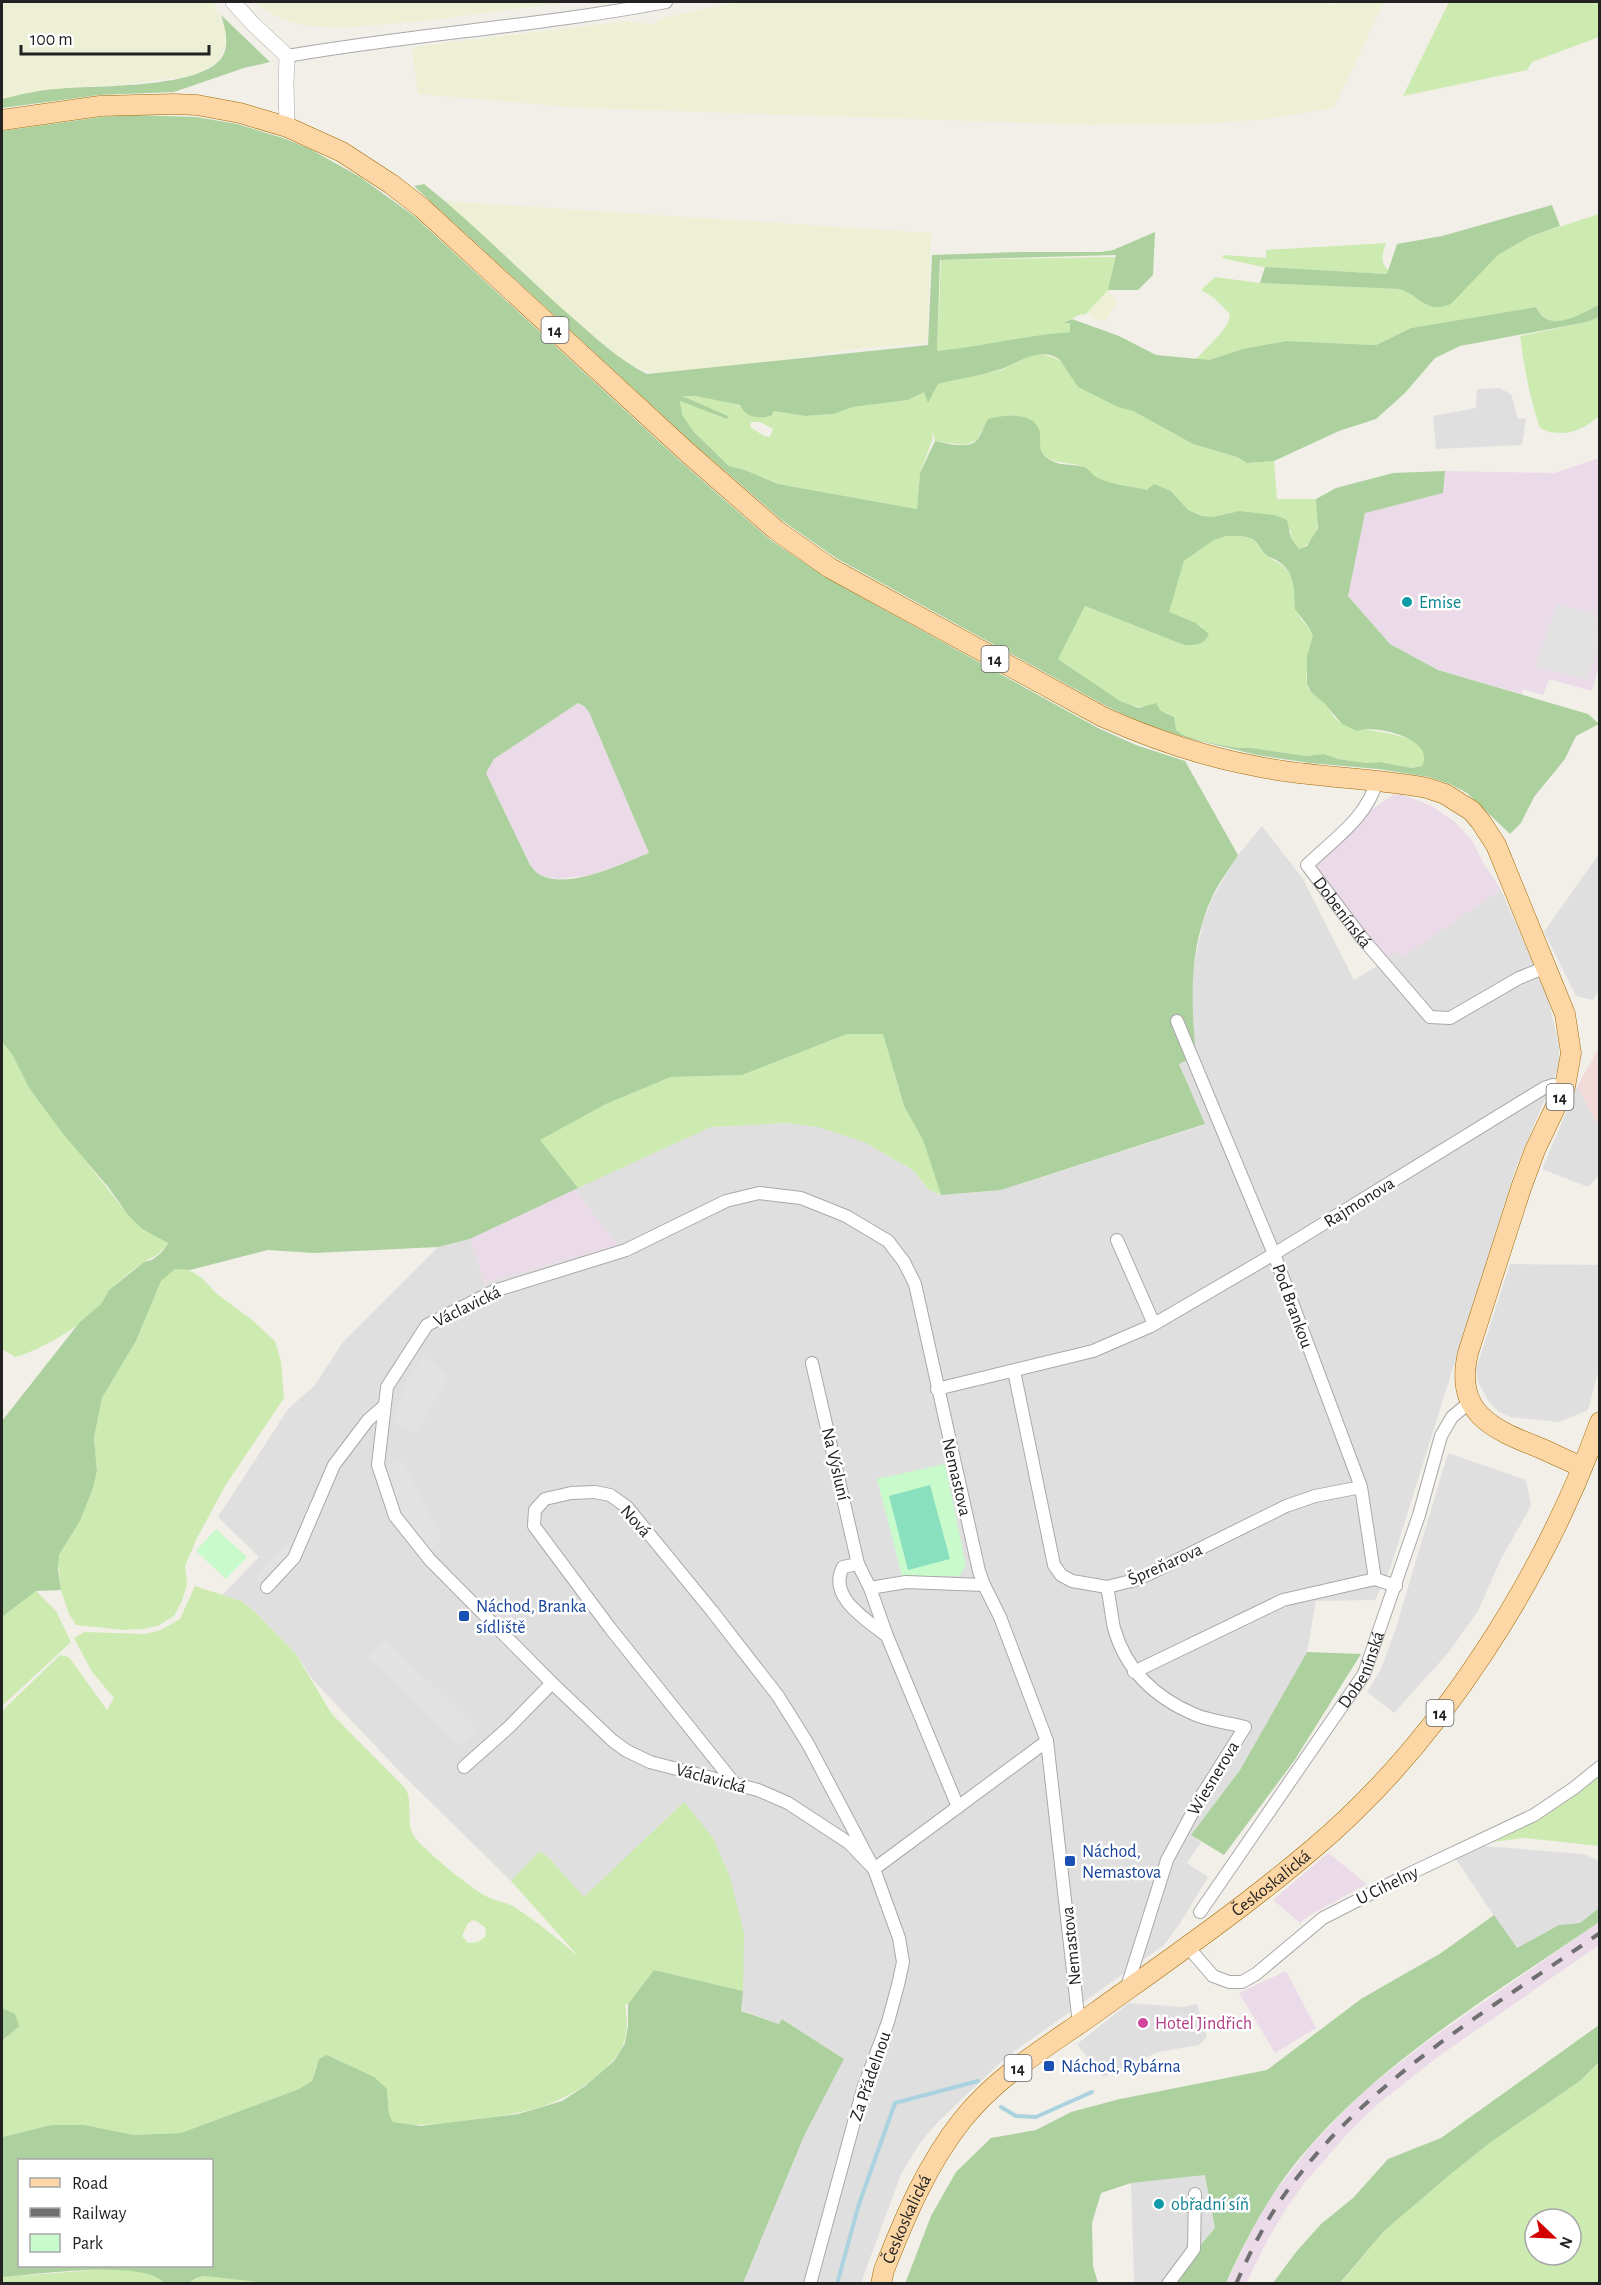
<svg xmlns="http://www.w3.org/2000/svg" width="1601" height="2285" viewBox="0 0 1601 2285" font-family="'Alegreya Sans',sans-serif">
  <style>
    .residential { fill: #e0dfdf }
    .commercial { fill: #f2dad9 }
    .industrial { fill: #ebdbe8 }
    .farmland { fill: #eef0d5 }
    .grass { fill: #cdebb0; fill-rule: evenodd }
    .forest { fill: #add19e; fill-rule: evenodd }
    .park { fill: #c8facc }
    .pitch { fill: #88e0be }
    .parking { fill: #e2e2e2 }
    .lines { fill: none; stroke-linecap: round; stroke-linejoin: round }
    .stream { stroke: #aad3df; stroke-width: 4 }
    .minor-casing { stroke: #a9a9a9; stroke-width: 14 }
    .tertiary-casing { stroke: #a9a9a9; stroke-width: 16 }
    .primary-casing { stroke: #a06b00; stroke-width: 21 }
    .minor { stroke: #fff; stroke-width: 12 }
    .tertiary { stroke: #fff; stroke-width: 15 }
    .primary { stroke: #fcd6a4; stroke-width: 20 }
    .rail { stroke: #707070; stroke-width: 4; stroke-dasharray: 12 12; stroke-linecap: butt }
    .culture-dot { fill: #0f9aa8; stroke: #fff; stroke-width: 2 }
    .transit-dot { fill: #1a4fb4; stroke: #fff; stroke-width: 2 }
    .hotel-dot { fill: #d1479c; stroke: #fff; stroke-width: 2 }
    .labels { text-anchor: middle; stroke-width: 5; stroke-linejoin: round; paint-order: stroke }
    .shield { fill: #fff; stroke: #646464; stroke-width: 1.5 }
    .shield-label { font-size: 16px; font-weight: bold; fill: #222 }
    .culture-label { font-size: 18px; fill: #0d838f; stroke: #fff; text-anchor: start }
    .street-label { font-size: 18px; fill: #222; stroke: #fff }
    .transit-label { font-size: 18px; fill: #164399; stroke: #fff; text-anchor: start }
    .hotel-label { font-size: 18px; fill: #b23c85; stroke: #fff; text-anchor: start }
  </style>
  <rect width="100%" height="100%" fill="#f2efe9"/>
  <g class="residential">
    <polygon points="1499,388 1511,394 1518,419 1526,418 1522,445 1436,449 1433,416 1476,408 1477,389"/>
    <polygon points="1262,826 1303,879 1354,980 1386,961 1397,951 1402,957 1501,890 1547,994 1559,1045 1559,1066 1516,1167 1390,1569 1375,1600 1316,1601 1307,1652 1240,1770 1191,1835 1201,1842 1187,1863 1208,1877 1181,1922 1164,1945 1005,2058 938,2122 920,2143 901,2174 861,2283 743,2283 804,2136 844,2059 783,2019 779,2024 741,2010 744,1933 684,1803 584,1898 549,1858 540,1851 511,1881 402,1774 313,1680 296,1654 253,1610 241,1601 222,1595 259,1557 218,1517 288,1409 315,1385 343,1342 438,1247 470,1239 485,1283 618,1245 574,1189 711,1127 786,1123 818,1127 864,1142 913,1170 929,1190 941,1195 1001,1190 1204,1125 1179,1063 1196,1056 1191,998 1193,969 1203,922 1214,895 1238,855"/>
    <polygon points="1599,854 1600,989 1593,1000 1576,996 1544,932"/>
    <polygon points="1577,1087 1599,1126 1599,1175 1588,1187 1542,1169"/>
    <polygon points="1510,1264 1599,1265 1599,1369 1588,1410 1559,1422 1510,1417 1499,1412 1488,1401 1478,1382 1476,1369"/>
    <polygon points="1448,1453 1526,1480 1531,1506 1500,1561 1478,1611 1449,1652 1394,1713 1367,1692 1381,1669 1395,1631"/>
    <polygon points="1484,1846 1584,1854 1599,1861 1599,1908 1580,1923 1559,1925 1516,1949 1456,1859"/>
    <polygon points="1129,2003 1183,2007 1197,2004 1207,2037 1199,2045 1158,2052 1103,2077 1077,2044"/>
    <polygon points="1206,2174 1215,2228 1167,2283 1134,2283 1131,2183"/>
  </g>
  <polygon class="commercial" points="1599,1047 1599,1126 1577,1087"/>
  <g class="industrial">
    <polygon points="1599,458 1600,663 1592,691 1549,679 1543,695 1523,689 1522,694 1438,670 1390,644 1348,596 1365,512 1442,493 1445,471 1554,473"/>
    <polygon points="578,703 584,706 589,712 649,853 592,875 558,879 539,875 530,865 486,773 494,759"/>
    <polygon points="1401,794 1432,806 1455,822 1473,842 1484,864 1501,890 1402,957 1397,951 1386,961 1312,866 1371,810 1393,795"/>
    <polygon points="574,1189 618,1245 485,1283 470,1239"/>
    <polygon points="1328,1853 1367,1884 1310,1915 1300,1923 1273,1900"/>
    <polygon points="1599,1922 1599,1945 1439,2056 1378,2104 1351,2130 1306,2181 1287,2207 1268,2239 1246,2283 1226,2284 1252,2230 1271,2197 1313,2143 1338,2117 1365,2090 1428,2041"/>
    <polygon points="1286,1971 1316,2028 1275,2053 1239,1993"/>
  </g>
  <g class="farmland">
    <polygon points="2,2 213,2 225,29 226,44 219,61 196,75 121,85 55,89 2,99"/>
    <polygon points="254,2 570,2 423,21 341,28 301,25 275,16"/>
    <polygon points="739,2 1326,2 1331,5 1334,2 1384,2 1334,108 1267,119 1201,124 1090,125 582,108 418,94 412,47 626,21 652,24 666,17"/>
    <polygon points="445,201 931,233 927,343 854,349 766,363 670,373 648,372 631,365 608,348 534,285"/>
    <polygon points="1108,290 1117,303 1105,321 1091,317 1089,311"/>
  </g>
  <g class="grass">
    <polygon points="1449,2 1599,2 1599,37 1532,62 1527,70 1403,96"/>
    <path d="M1599,214v91c-20,9 -49,30 -63,2l-125,21 -35,17 -90,-4 -43,8 -34,11h-14l26,-27 7,-10 2,-9 -16,-16 -13,-8 14,-13 45,6 139,6c21,6 27,26 52,15l47,-49 31,-18z"/>
    <path d="M1386,243c-4,11 -6,20 3,28l-2,3 -124,-7 -41,-9 2,-3 42,3v-8z"/>
    <path d="M1116,257l-8,33 -22,24 -7,1 -16,8h7l1,9c-46,3 -89,15 -134,19l4,-91z"/>
    <path d="M1599,317v99c-17,15 -37,23 -59,12 -10,-29 -16,-61 -20,-92l67,-14z"/>
    <path d="M1040,354c14,3 23,5 29,19l38,28 26,10 60,33 44,13 10,6 27,-2 3,38h39c3,19 5,42 -17,50l-8,-11v-8l-52,-19 -26,6 -11,-1 -14,-6 -17,-19 -17,-5 -7,4c-12,-3 -41,-7 -51,-12 -4,-2 -5,-7 -10,-10 -19,-9 -50,1 -46,-33l-18,-19c-24,-2 -35,2 -45,24l-12,5 -30,-4 -2,-10 -1,10 -12,32 -3,36 -139,-25 -33,-14 -16,-4 -35,-34 -13,-17 -1,-15 47,19 -47,-24c19,1 40,4 57,10 15,5 9,16 34,11l3,-5 31,5 29,-2 19,-7 55,-7 17,-9 3,11 10,-18 63,-14 27,-13zM751,422h9l13,7 -3,8 -6,-1 -14,-9z"/>
    <path d="M1226,536c9,0 19,-1 27,4 5,3 7,10 11,14 12,9 24,11 29,27 4,13 2,23 7,36 3,7 12,11 13,19 2,17 -15,43 -1,57 5,4 10,7 14,12 5,6 8,14 15,18 13,10 102,7 81,43l-10,2 -32,-6 -14,1 -28,-4 -15,-5 -17,2 -54,-8h-13l-34,-6 -23,-7 -7,-5 -1,-13c-16,-10 -37,-8 -54,-16 -22,-11 -41,-30 -63,-42l28,-53 99,39 19,-18 -35,-15 16,-51 30,-21z"/>
    <polygon points="847,1034 883,1034 904,1106 923,1140 941,1195 929,1190 913,1170 864,1142 818,1127 786,1123 711,1127 578,1188 539,1140 606,1104 671,1077 742,1075"/>
    <path d="M2,1042l11,14 16,32 99,127 14,14 26,13c-8,13 -12,13 -24,20 -11,7 -23,18 -33,26 -5,5 -6,11 -10,16 -16,20 -61,47 -86,53l-13,-8z"/>
    <polygon points="175,1268 189,1270 202,1278 217,1294 252,1320 275,1341 281,1362 284,1398 225,1486 197,1538 185,1566 187,1584 182,1601 174,1616 158,1626 143,1629 124,1630 76,1625 69,1614 61,1590 58,1562 59,1555 80,1521 93,1488 97,1471 94,1438 102,1398 136,1341 161,1281"/>
    <path d="M195,1586l46,15 12,9 43,44 35,59 74,75c9,14 0,34 9,48 7,12 57,52 70,59 9,6 20,6 30,12 23,14 45,33 65,50l-68,-76 29,-30 9,7 35,39 100,-95 29,36 17,39 14,56 -1,58 -89,-21 -26,34 -3,1c5,32 0,46 -25,68 -41,36 -78,40 -130,47 -27,3 -51,8 -77,2l-4,-8 -2,-25 -52,-31 -19,8 -4,15 -13,8 -118,44 -47,2 -49,-10h-34l-49,12v-96l6,-4 -6,-29v-297l58,-56 9,2 38,53 7,-12 -22,-26 -18,-34 10,-6 62,2 15,-4 19,-11zM474,1920l11,7 1,9 -8,6 -10,1 -6,-7 6,-13z"/>
    <polygon points="36,1591 56,1611 71,1642 2,1706 2,1617"/>
    <polygon points="1599,1774 1599,1846 1523,1838 1493,1842 1536,1819"/>
    <path d="M1599,2062v221l-259,1 44,-53 68,-58 39,-31 89,-61zM1535,2219h36v36h-36z"/>
    <path d="M109,2269c17,1 46,-1 56,14l-163,1v-7z"/>
    <polygon points="204,2276 275,2283 189,2284 196,2278"/>
  </g>
  <g class="forest">
    <path d="M221,15l49,47 -26,6 -70,24 -75,3 -97,13v-9c17,-4 36,-9 54,-10 39,-4 133,0 162,-27 13,-12 8,-32 3,-47z"/>
    <path d="M135,115l61,2 41,7 46,14 27,11 50,28 54,39 266,245 89,78 56,38 273,151 38,17 49,16 53,94c-8,13 -18,26 -25,40 -25,54 -22,105 -17,161l-17,8 26,60 -204,66 -60,5 -18,-55 -19,-34 -21,-72h-36l-105,41 -71,2 -65,27 -66,36 38,48 -108,51 -32,8 -124,6 -46,-3 -78,20 -15,-1 -14,12 -25,60 -34,57 -8,40 3,33 -4,17 -13,33 -21,34 -1,15 3,20 -25,1 -34,26v-196l77,-98 22,-19 8,-14 35,-28 8,-2 10,-8 6,-9 -26,-14 -14,-14 -19,-27 -45,-53 -35,-47 -16,-32 -10,-13 -1,-13v-899l99,-14zM578,703l6,3 5,6 60,141c-29,11 -79,37 -109,22 -4,-2 -7,-7 -10,-10l-44,-92 8,-14z"/>
    <path d="M424,184c53,42 99,91 150,135 23,20 45,41 73,55l281,-29 4,-90 89,-3h80l12,-2 42,-18 -2,43 -15,15h-30l8,-35 -176,5 -3,91c45,-4 88,-16 133,-19v-9h-7l9,-4 47,17 37,19 53,5 34,-11 43,-8 90,4 35,-17 125,-21c13,28 43,7 63,-2v12l-12,5 -127,24 -25,12 -30,35 -29,26 -37,12 -65,30 -27,2 -10,-6 -44,-13 -60,-33 -15,-4 -40,-20 -18,-27c-20,-15 -42,4 -62,10 -19,6 -40,9 -60,14l-10,19 -4,-11 -16,8 -55,7 -19,7 -29,2 -31,-5 -3,5c-12,3 -25,2 -31,-11l-44,-9h-14l46,20 -1,3 -47,-18 2,14 12,17 35,34 16,4 33,14 139,25 3,-36 15,-32c10,2 33,9 42,-1 5,-6 7,-15 11,-21 15,-4 43,-8 51,10 4,12 -5,23 13,32 10,5 21,3 32,6 6,2 8,9 14,11 14,7 34,8 49,12l7,-6 17,7 17,19 14,6 11,1 26,-6 36,4 12,5 4,18 8,11 8,-3 11,-18 -2,-29 20,-11 57,-15 52,-2 -2,22 -78,20 -17,83 42,48 48,26 150,44 11,10 -23,12 -11,23 -31,38 -13,26 -11,11 -43,-41 -17,-9 -21,-7 -51,-8 -68,-6 -53,-8 -66,-16 -47,-15 -36,-17 -272,-149 -53,-37 -88,-76 -281,-259zM1226,536c9,0 20,-1 28,4 5,4 7,11 12,15 4,3 9,4 13,7 17,11 15,30 16,47l15,20 3,7 -6,20v28l4,8 14,12 17,20 15,7c16,-7 80,7 65,35l-10,2 -32,-6 -14,1 -28,-4 -14,-5 -18,2 -54,-8h-13l-34,-6 -22,-7 -7,-5 -2,-13 -13,-6 -5,-8 -17,5 -19,-7 -62,-42 27,-53 99,39c10,0 20,1 25,-11l-13,-11 -27,-11 15,-51 30,-21z"/>
    <path d="M1552,205l8,21 -31,11 -31,18 -47,49c-25,11 -31,-9 -52,-15l-139,-6 5,-16 122,7 10,-30 45,-8z"/>
    <polygon points="1307,1652 1361,1654 1294,1761 1224,1855 1191,1835 1240,1770"/>
    <path d="M1599,1908v14c-107,74 -226,142 -308,247 -27,35 -47,74 -65,114h-56l9,-13 36,-42 -10,-53 -74,8 -30,10 -9,30 1,43 5,17 -193,1 26,-68 25,-44 35,-34 45,-8 35,-18 49,-13 147,-29 94,-71 80,-46 53,-38 23,33 42,-23 21,-2z"/>
    <path d="M654,1970l89,21 -2,20 38,13 3,-5 62,40 -40,77 -61,147 -468,1 -71,-8 -8,2 -7,5 -24,1c-17,-26 -133,-9 -163,-7v-140l49,-12h34l49,10 47,-2 118,-44 13,-8 7,-22 8,-4 47,22 13,12 2,25 4,8 28,4 97,-12 44,-13 23,-15 29,-25 11,-18 3,-17v-22zM20,2160h192v106h-192z"/>
    <polygon points="2,2008 15,2014 19,2026 2,2041"/>
    <polygon points="1599,2025 1599,2062 1580,2081 1491,2142 1452,2173 1384,2231 1340,2283 1273,2283 1296,2252 1321,2224 1353,2198 1388,2159 1441,2138"/>
  </g>
  <g class="park">
    <polygon points="945,1464 966,1566 959,1576 902,1576 877,1479"/>
    <polygon points="216,1529 247,1557 226,1579 196,1551"/>
  </g>
  <polygon class="pitch" points="930,1485 950,1559 908,1570 889,1496"/>
  <g class="parking">
    <polygon points="1557,604 1596,615 1597,651 1586,680 1535,666"/>
    <polygon points="424,1355 448,1377 417,1434 392,1421 407,1380"/>
    <polygon points="401,1459 442,1538 430,1551 399,1512 384,1468"/>
    <polygon points="286,1543 304,1560 273,1592 255,1576"/>
    <polygon points="385,1639 477,1729 460,1746 367,1657"/>
  </g>
  <g class="lines">
    <g class="stream">
      <polyline points="1001,2107 1016,2116 1036,2117 1092,2092"/>
      <polyline points="837,2284 859,2204 895,2103 978,2081"/>
    </g>
    <defs>
      <g id="minor">
        <path d="M287,56c126,-22 254,-30 379,-54"/>
        <path id="s1" d="M1377,780c-9,37 -44,60 -70,85l55,73 68,79 20,1 69,-40 27,-11"/>
        <polyline points="1177,1021 1274,1254 1361,1487 1375,1579 1396,1586"/>
        <polyline points="1117,1240 1154,1324"/>
        <polyline points="812,1363 858,1564"/>
        <polyline points="1014,1371 1054,1565 1061,1575 1072,1581 1107,1587 1139,1579 1286,1506 1315,1496 1361,1487"/>
        <polyline points="937,1389 1093,1351 1151,1326 1274,1254 1544,1088 1553,1085 1565,1087"/>
        <polyline points="267,1587 294,1558 334,1465 368,1420 383,1407"/>
        <path d="M1107,1587c3,13 4,27 7,41 12,43 41,70 82,87 15,6 33,8 49,12l-43,68 -35,65 -41,130"/>
        <polyline points="870,1588 906,1582 984,1585"/>
        <path d="M887,1636c-20,-16 -60,-39 -44,-69l15,-3 12,24 17,48 71,171"/>
        <polyline points="1134,1672 1283,1600 1375,1579"/>
        <polyline points="464,1767 509,1727 552,1683"/>
        <polyline points="734,1783 610,1628 534,1526 535,1510 545,1499 571,1493 595,1492 610,1495 627,1507 712,1611 778,1696 808,1744 874,1869 899,1938 903,1962 898,1985 888,2022 863,2089 810,2284"/>
        <polyline points="874,1869 849,1843 788,1803 758,1790 650,1762 627,1751 613,1741 552,1683 430,1560 395,1516 378,1465 387,1387 427,1325 494,1291 626,1250 726,1201 759,1193 801,1198 846,1216 888,1241 904,1262 915,1284 979,1571 984,1585 1000,1617 1047,1741 1079,2024"/>
        <polyline points="874,1869 1047,1741"/>
        <path id="s2" d="M1200,1912l164,-238 55,-159 22,-79 11,-19 18,-15"/>
        <polyline points="1188,1947 1213,1976 1229,1982 1242,1982 1256,1974 1323,1918 1411,1873 1534,1815 1574,1788 1600,1767"/>
        <polyline points="1168,2284 1194,2249 1195,2194"/>
      </g>
      <polyline id="tertiary" points="233,2 252,23 287,56 286,85 287,127"/>
      <g id="primary">
        <path d="M2,120l98,-14 74,-2 23,1 43,8 47,14 55,25 49,32 31,24 266,245 88,77 54,38 273,149c49,22 99,39 152,49 56,12 115,11 172,22l18,6 27,17 9,11 15,23 69,169 6,39 -6,34 -30,63 -14,38 -53,165c-14,60 24,76 72,95 14,6 28,13 42,19"/>
        <path id="s3" d="M881,2284l3,-14c21,-53 43,-106 79,-151 36,-45 87,-74 133,-107 74,-53 149,-105 218,-164 127,-107 230,-271 286,-426"/>
      </g>
    </defs>
    <use href="#minor" class="minor-casing"/>
    <use href="#tertiary" class="tertiary-casing"/>
    <use href="#primary" class="primary-casing"/>
    <use href="#minor" class="minor"/>
    <use href="#tertiary" class="tertiary"/>
    <use href="#primary" class="primary"/>
    <path class="rail" d="M1236,2284c17,-39 37,-77 64,-110 80,-102 195,-168 300,-241"/>
  </g>
  <g class="culture-dot">
    <circle cx="1407" cy="602" r="6"/>
    <circle cx="1159" cy="2204" r="6"/>
  </g>
  <g class="transit-dot">
    <rect x="458" y="1610" width="12" height="12" rx="3"/>
    <rect x="1064" y="1855" width="12" height="12" rx="3"/>
    <rect x="1043" y="2060" width="12" height="12" rx="3"/>
  </g>
  <circle class="hotel-dot" cx="1143" cy="2023" r="6"/>
  <g class="labels">
    <g class="shield">
      <rect x="541.5" y="317" width="27" height="26" rx="4.5"/>
      <rect x="981.5" y="646" width="27" height="26" rx="4.5"/>
      <rect x="1546.5" y="1084" width="27" height="26" rx="4.5"/>
      <rect x="1426.5" y="1700" width="27" height="26" rx="4.5"/>
      <rect x="1004.5" y="2055" width="27" height="26" rx="4.5"/>
    </g>
    <g class="shield-label">
      <text x="555" y="336">14</text>
      <text x="995" y="665">14</text>
      <text x="1560" y="1103">14</text>
      <text x="1440" y="1719">14</text>
      <text x="1018" y="2074">14</text>
    </g>
    <g class="culture-label">
      <text x="1419" y="608">Emise</text>
      <text x="1171" y="2210">obřadní síň</text>
    </g>
    <g class="street-label">
      <text dy="6" stroke="none"><textPath href="#s1" startOffset="171">Dobenínská</textPath></text>
      <text transform="translate(1359 1202) rotate(-32)" y="6">Rajmonova</text>
      <text transform="translate(467 1306) rotate(-26)" y="6">Václavická</text>
      <text transform="translate(1293 1306) rotate(70)" y="6">Pod Brankou</text>
      <text transform="translate(836 1464) rotate(77)" y="6">Na Výsluní</text>
      <text transform="translate(957 1477) rotate(77)" y="6">Nemastova</text>
      <text transform="translate(636 1521) rotate(48)" y="6">Nová</text>
      <text transform="translate(1165 1564) rotate(-24)" y="6">Špreňarova</text>
      <text dy="6" stroke="none"><textPath href="#s2" startOffset="292">Dobenínská</textPath></text>
      <text transform="translate(711 1778) rotate(15)" y="6">Václavická</text>
      <text transform="translate(1213 1778) rotate(-59)" y="6">Wiesnerova</text>
      <text dy="6" stroke="none"><textPath href="#s3" startOffset="574">Českoskalická</textPath></text>
      <text transform="translate(1387 1885) rotate(-26)" y="6">U Cihelny</text>
      <text transform="translate(1071 1946) rotate(-96)" y="6">Nemastova</text>
      <text transform="translate(870 2076) rotate(-71)" y="6">Za Přádelnou</text>
      <text dy="6" stroke="none"><textPath href="#s3" startOffset="70">Českoskalická</textPath></text>
    </g>
    <g class="transit-label">
      <text x="476" y="1612">Náchod, Branka<tspan x="476" dy="21">sídliště</tspan></text>
      <text x="1082" y="1857">Náchod,<tspan x="1082" dy="21">Nemastova</tspan></text>
      <text x="1061" y="2072">Náchod, Rybárna</text>
    </g>
    <g class="hotel-label">
      <text x="1155" y="2029">Hotel Jindřich</text>
    </g>
  </g>
  <rect width="1601" height="2285" fill="none" stroke="#222222" stroke-width="6"/>
  <rect x="18" y="2159" width="195" height="108" fill="#ffffff" stroke="#a7a7a7" stroke-width="1.5"/>
  <rect x="30" y="2178" width="30" height="9" fill="#fcd6a4" stroke="#a7a7a7" stroke-width="1.5"/>
  <text x="72" y="2189" font-size="18" fill="#222222">Road</text>
  <rect x="30" y="2208" width="30" height="9" fill="#707070" stroke="#a7a7a7" stroke-width="1.5"/>
  <text x="72" y="2219" font-size="18" fill="#222222">Railway</text>
  <rect x="30" y="2234" width="30" height="18" fill="#c8facc" stroke="#a7a7a7" stroke-width="1.5"/>
  <text x="72" y="2249" font-size="18" fill="#222222">Park</text>
  <g transform="translate(1553 2237) rotate(113)"><circle r="28" fill="#ffffff" stroke="#a7a7a7" stroke-width="1.5"/>
  <path d="M0-4.5L10 22L0 15L-10 22Z" fill="#d40000"/>
  <text y="-9" font-size="16" font-weight="bold" text-anchor="middle" fill="#222222">N</text>
  </g>
  <path d="M21 45v9h188v-9" fill="none" stroke="#222222" stroke-width="3"/>
  <text x="30" y="45" font-size="18" fill="#222222" stroke="#ffffff" stroke-width="4.5" paint-order="stroke">100 m</text>
</svg>
